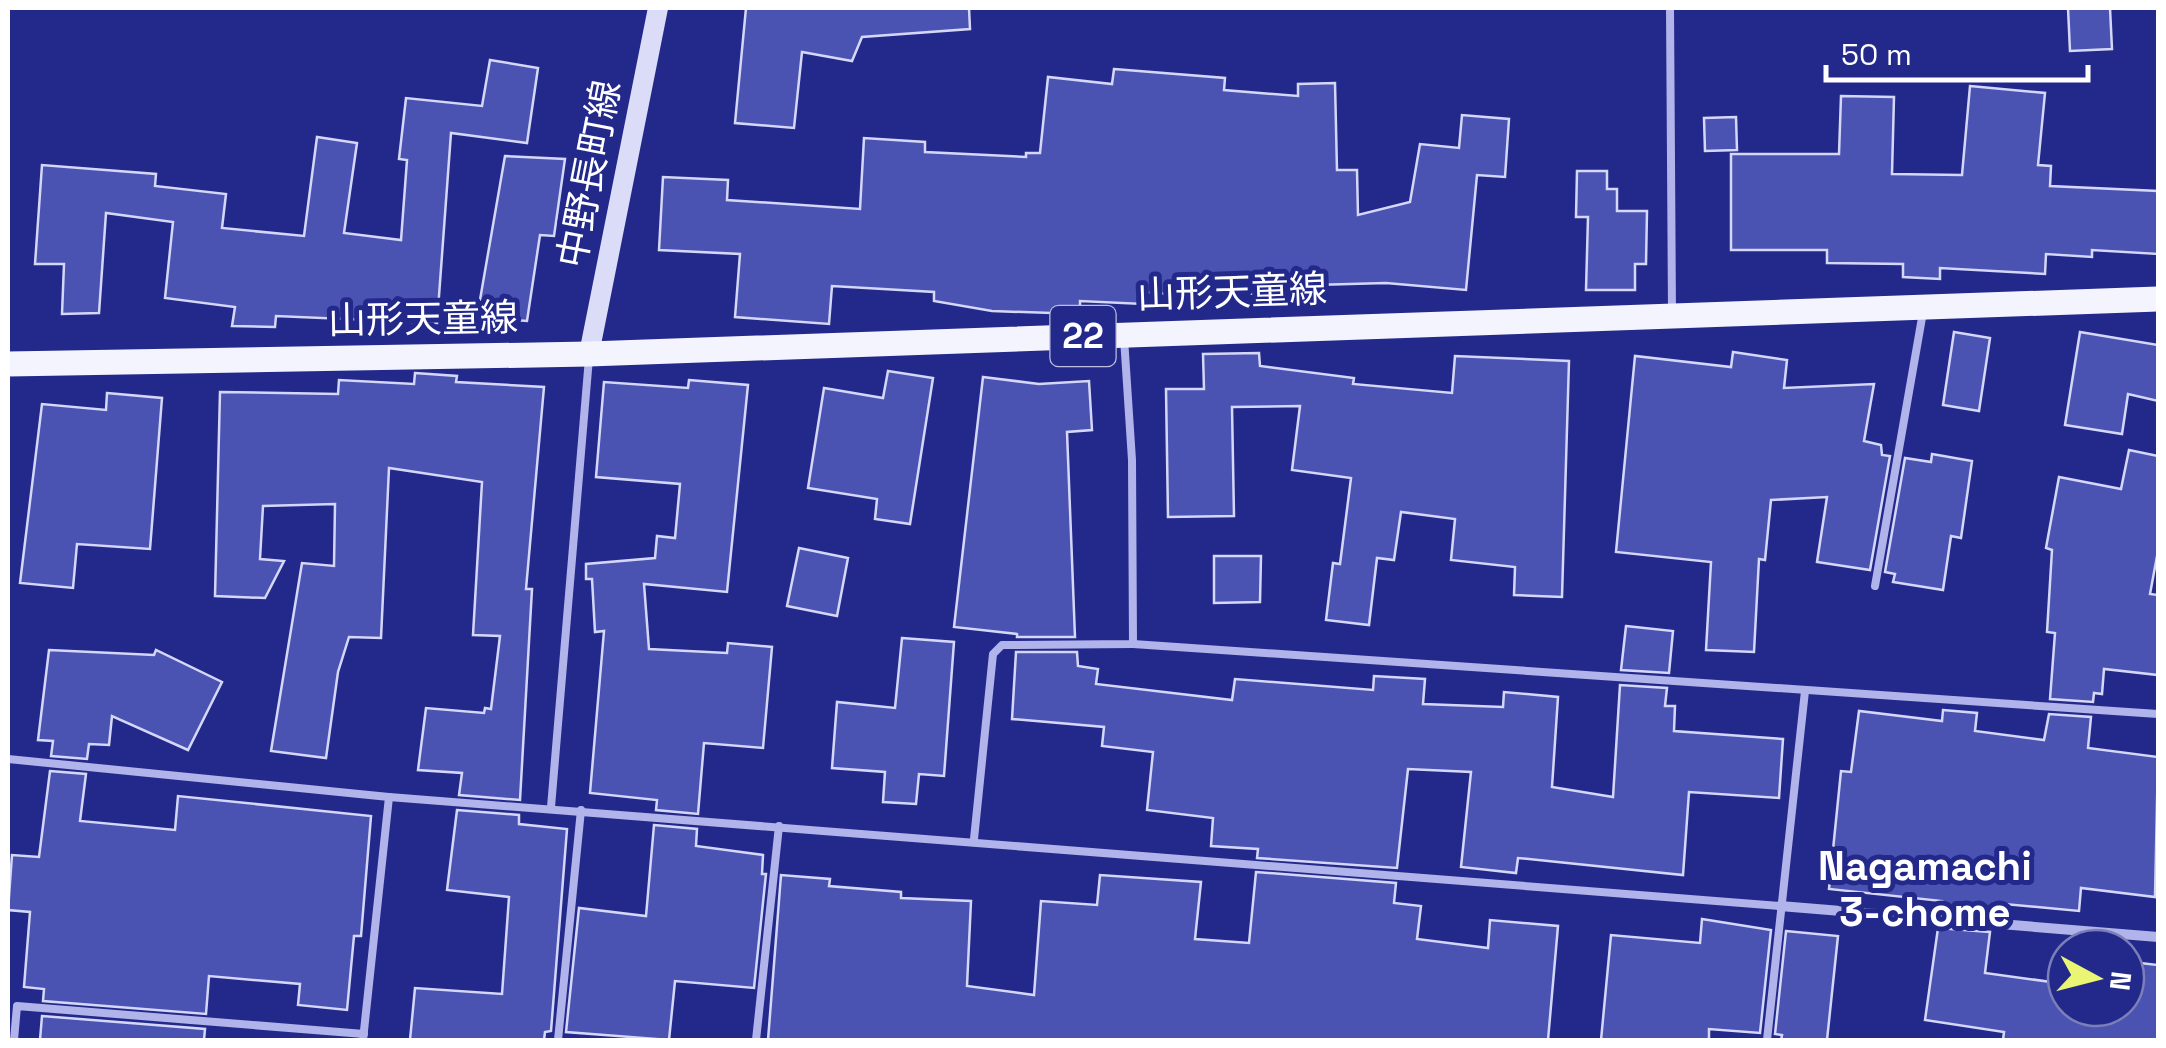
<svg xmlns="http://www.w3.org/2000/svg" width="2166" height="1048" viewBox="0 0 2166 1048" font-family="'Space Grotesk','Noto Sans JP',sans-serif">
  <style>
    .building { fill: #4b53b2; stroke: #d5d7f8; stroke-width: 2.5 }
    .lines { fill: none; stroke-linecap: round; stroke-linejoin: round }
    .service { stroke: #b0b4ea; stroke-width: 8 }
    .minor { stroke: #b0b4ea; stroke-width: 10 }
    .secondary { stroke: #dbddf8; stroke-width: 20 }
    .primary { stroke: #f4f4fe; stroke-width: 25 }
    .labels { text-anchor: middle; stroke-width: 10; stroke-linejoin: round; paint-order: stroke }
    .shield { fill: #23298a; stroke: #bdbfdc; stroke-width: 2.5 }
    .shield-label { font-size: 35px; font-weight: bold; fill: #fff }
    .street-label { font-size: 38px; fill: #fff; stroke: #23298a }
    .neighbourhood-label { font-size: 40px; font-weight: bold; fill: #fff; stroke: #23298a }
  </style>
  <rect width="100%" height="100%" fill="#23298a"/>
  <g class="building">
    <polygon points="746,8 969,8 970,29 862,37 852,61 802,52 794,128 735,123"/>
    <polygon points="2068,8 2110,8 2112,49 2070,51"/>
    <polygon points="490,60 538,68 527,143 451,133 437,323 276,316 275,327 232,326 235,307 165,298 173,222 106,213 99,313 62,314 64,264 35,264 42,165 156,174 155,186 226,194 222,228 304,236 317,137 357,143 344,233 401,240 407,160 399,159 406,98 482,106"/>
    <polygon points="1114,69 1225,78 1224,90 1298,96 1298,84 1335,83 1337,170 1357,170 1358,215 1410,202 1420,144 1459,148 1462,115 1509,119 1505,177 1477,175 1466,290 1386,283 1278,286 1277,296 1205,289 1204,297 1144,292 1143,304 1080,301 1080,314 992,311 934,301 934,292 832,286 829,324 735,317 740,254 659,250 663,177 728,180 727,200 860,209 864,138 925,142 925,152 1026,157 1026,153 1040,153 1048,77 1112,84"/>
    <polygon points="1970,86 2045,93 2038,165 2051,166 2050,186 2158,191 2158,254 2092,250 2092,257 2046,254 2045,274 1940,268 1940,279 1903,277 1903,264 1827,263 1827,250 1731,250 1731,154 1839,154 1841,96 1894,97 1892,174 1962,175"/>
    <polygon points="1736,117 1737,150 1705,151 1704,118"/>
    <polygon points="505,156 565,159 554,236 540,235 527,321 477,317"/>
    <polygon points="1577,171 1607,171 1607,189 1617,189 1617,211 1647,211 1646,264 1635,264 1635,290 1586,290 1588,217 1576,217"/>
    <polygon points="1954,332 1990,338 1979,411 1943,405"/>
    <polygon points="2080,332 2158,345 2158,401 2128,394 2122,434 2065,425"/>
    <polygon points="1733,352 1787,360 1784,388 1874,384 1864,441 1881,445 1882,455 1890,456 1870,570 1817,562 1827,497 1771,500 1765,560 1759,559 1754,652 1706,650 1711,562 1616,552 1635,356 1731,367"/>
    <polygon points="1259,353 1260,366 1354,378 1353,384 1452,393 1455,356 1569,361 1562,597 1514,595 1515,567 1451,560 1455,519 1401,512 1394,560 1377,558 1369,625 1326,620 1333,563 1340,564 1351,478 1292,470 1300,406 1232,407 1234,516 1168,517 1166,389 1204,389 1203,354"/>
    <polygon points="888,371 933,378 910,524 875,519 877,499 808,488 824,388 883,398"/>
    <polygon points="415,373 457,376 456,382 544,387 526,589 532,589 520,800 459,795 462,773 418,770 426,708 484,713 485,708 491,709 500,636 473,635 482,482 389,468 381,638 349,637 338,672 326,758 271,751 302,563 334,566 335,504 263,506 260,559 284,561 265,598 215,596 220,392 338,394 339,380 414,384"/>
    <polygon points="983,377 1039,384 1089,381 1092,430 1067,432 1075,637 1017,637 1017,634 954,627"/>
    <polygon points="689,380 748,385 727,592 644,584 649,649 727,653 728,643 772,647 763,748 704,743 698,814 656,810 657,800 590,793 604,631 595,632 592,579 586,579 586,564 655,558 657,536 675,538 680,484 596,477 604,382 688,388"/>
    <polygon points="107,393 162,398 150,549 77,544 73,588 20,583 42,404 106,410"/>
    <polygon points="2129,450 2158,456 2158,551 2150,594 2158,595 2158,675 2104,669 2102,694 2094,693 2093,702 2050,699 2055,633 2047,632 2052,550 2046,548 2059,477 2121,489"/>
    <polygon points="1932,454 1972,461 1961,538 1951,536 1943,590 1893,582 1895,574 1885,572 1905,458 1931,462"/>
    <polygon points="799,548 848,558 837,616 787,606"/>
    <polygon points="1214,556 1261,556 1260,602 1214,603"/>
    <polygon points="1626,626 1673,631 1669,673 1621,670"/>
    <polygon points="902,638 954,642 944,776 919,774 916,804 883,802 885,772 832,768 837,702 895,708"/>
    <polygon points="49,650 154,655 156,650 222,682 188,750 112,716 109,745 89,744 87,759 51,756 53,741 38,740"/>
    <polygon points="1016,652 1077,652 1078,666 1098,669 1096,684 1232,700 1235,679 1373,690 1374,676 1425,679 1423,704 1503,707 1504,692 1558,697 1552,787 1613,797 1620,685 1667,688 1665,706 1675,706 1674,731 1783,739 1779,798 1689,792 1683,875 1518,858 1516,873 1461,867 1471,772 1408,769 1397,868 1257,858 1258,849 1211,846 1213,818 1147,810 1153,752 1102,746 1104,727 1012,719"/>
    <polygon points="1943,710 1977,713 1975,731 2044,740 2049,714 2091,717 2088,748 2158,757 2155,897 2081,888 2079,911 1994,903 1993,915 1941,910 1942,901 1829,889 1841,771 1851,772 1859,711 1942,721"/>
    <polygon points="50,771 86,774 80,821 175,830 178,796 371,816 361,936 354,936 347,1010 298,1005 300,984 209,976 206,1014 43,1001 44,989 24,987 30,912 8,910 12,855 39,857"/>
    <polygon points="457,810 519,815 519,824 567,829 551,1031 545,1032 544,1040 410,1040 415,988 502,994 509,897 447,890"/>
    <polygon points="654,825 697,829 696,846 763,855 762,874 766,874 754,988 675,981 669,1040 566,1032 579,908 646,916"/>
    <polygon points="1256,872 1396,883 1394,903 1421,906 1417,939 1488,948 1490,920 1558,926 1548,1040 768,1040 781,875 830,879 829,886 901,892 901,898 971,901 967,986 1034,995 1041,901 1097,905 1100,875 1201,882 1195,939 1249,943"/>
    <polygon points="1702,919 1771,930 1760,1033 1709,1029 1709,1040 1601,1040 1611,935 1700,943"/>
    <polygon points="1938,928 1990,932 1985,973 2066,984 2066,1008 2126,1008 2131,962 2158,965 2158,1040 2003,1040 2004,1032 1925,1020"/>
    <polygon points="1786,931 1838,936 1827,1040 1781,1040 1782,1035 1775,1034"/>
    <polygon points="42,1016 205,1029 204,1040 40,1040"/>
  </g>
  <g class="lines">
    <g class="service">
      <polyline points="1670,8 1672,313"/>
      <polyline points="1875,586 1923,312"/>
      <polyline points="1133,644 2158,714"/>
      <polyline points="8,759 389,797 1780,906"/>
      <polyline points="551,807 589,358"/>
      <polyline points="974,839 993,654 1002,645 1133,644 1132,460 1124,338"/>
      <polyline points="14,1040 17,1006 364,1034"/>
      <polyline points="363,1040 389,797"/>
      <polyline points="558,1040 581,810"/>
      <polyline points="756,1040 779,826"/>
      <polyline points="1767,1040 1805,691"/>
    </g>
    <polyline class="minor" points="1780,906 2158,937"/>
    <polyline class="secondary" points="589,354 658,8"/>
    <polyline class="primary" points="8,364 589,354 2158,299"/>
  </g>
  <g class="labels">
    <rect class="shield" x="1050.5" y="306" width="65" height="60" rx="8"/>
    <g class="shield-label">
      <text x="1083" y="348">22</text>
    </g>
    <g class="street-label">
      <text transform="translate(589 174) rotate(-79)" y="13">中野長町線</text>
      <text transform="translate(1232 292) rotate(-2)" y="13">山形天童線</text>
      <text transform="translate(423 319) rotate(-1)" y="13">山形天童線</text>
    </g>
    <g class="neighbourhood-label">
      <text x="1925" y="880">Nagamachi<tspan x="1925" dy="46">3-chome</tspan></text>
    </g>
  </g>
  <rect width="2166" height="1048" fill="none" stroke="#ffffff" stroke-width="20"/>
  <g transform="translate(2096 978) rotate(97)"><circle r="48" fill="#23298a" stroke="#7b7fb9" stroke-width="2.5"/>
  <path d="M0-8L18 38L0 25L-18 38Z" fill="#e9f573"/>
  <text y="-15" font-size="28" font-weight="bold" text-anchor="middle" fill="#ffffff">N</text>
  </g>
  <path d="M1826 65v15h262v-15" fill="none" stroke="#ffffff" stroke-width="5"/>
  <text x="1841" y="65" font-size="30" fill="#ffffff" stroke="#23298a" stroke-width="8" paint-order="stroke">50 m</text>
</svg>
